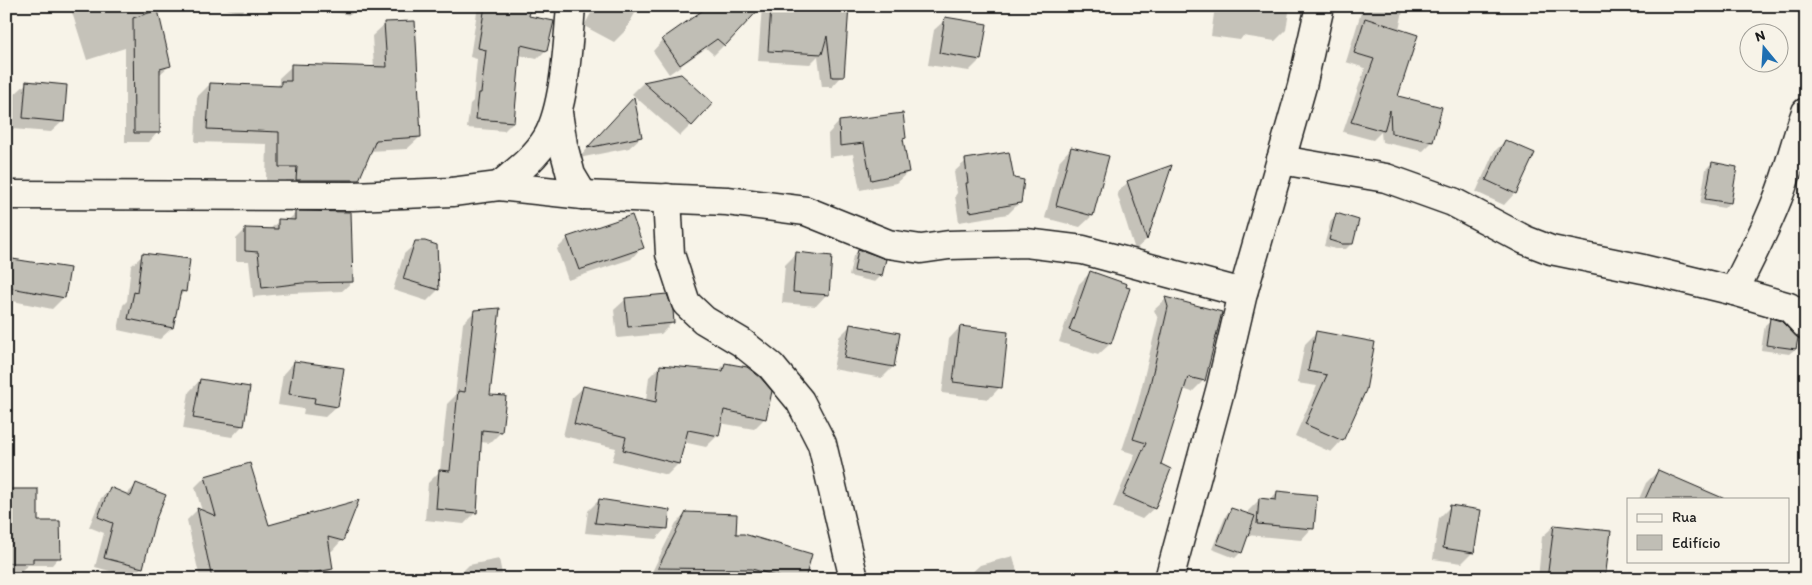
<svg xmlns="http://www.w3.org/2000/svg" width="1812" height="585" viewBox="0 0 1812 585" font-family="Itim,sans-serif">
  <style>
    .shadow { fill: #0003 }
    .building { fill: #c0beb5; stroke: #1c1c1c }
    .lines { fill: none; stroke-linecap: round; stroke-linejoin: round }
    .minor-casing { stroke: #1c1c1c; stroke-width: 31 }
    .minor { stroke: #f7f3e8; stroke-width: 28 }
  </style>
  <rect width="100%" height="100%" fill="#f7f3e8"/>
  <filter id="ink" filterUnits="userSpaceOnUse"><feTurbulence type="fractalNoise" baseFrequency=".02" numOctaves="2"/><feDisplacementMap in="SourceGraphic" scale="10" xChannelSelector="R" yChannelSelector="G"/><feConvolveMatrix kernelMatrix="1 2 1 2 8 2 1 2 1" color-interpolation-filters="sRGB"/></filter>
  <g filter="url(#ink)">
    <g class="shadow">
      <polygon points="70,6 162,6 158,16 170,65 159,75 158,132 149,142 125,142 125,48 87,60"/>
      <polygon points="216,6 248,6 241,13"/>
      <polygon points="316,6 359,6 350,15 316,9"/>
      <polygon points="478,6 530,6 528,17 546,50 537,59 519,55 513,122 504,131 467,128 470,104 473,101 477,59 470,57"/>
      <polygon points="595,6 639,6 625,31 614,42 584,26"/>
      <polygon points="710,6 724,45 714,55 706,48 669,74 653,51 663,40"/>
      <polygon points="762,6 848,6 842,76 832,87 822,87 818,56 810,64 758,61"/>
      <polygon points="1215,6 1290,6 1286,30 1275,41 1243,36 1240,40 1211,36"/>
      <polygon points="1363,6 1404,6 1399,30 1396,97 1432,142 1423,151 1382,142 1381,132 1373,140 1343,132 1365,68 1346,62"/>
      <polygon points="946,19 980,60 969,71 928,65 934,30"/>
      <polygon points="385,24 420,137 407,149 369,151 358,179 344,192 284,193 285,180 266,180 267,144 195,142 197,97 210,84 277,87 279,84 279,78 292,66 374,68 372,36"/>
      <polygon points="680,75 691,125 680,136 632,94 643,83"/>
      <polygon points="27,83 63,121 51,132 12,129 15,94"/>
      <polygon points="623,110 641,137 629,148 579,158"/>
      <polygon points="839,122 905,138 902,141 908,172 896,183 860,190 853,154 829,157 828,134"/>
      <polygon points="1505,141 1515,193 1504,205 1476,192 1494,152"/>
      <polygon points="1071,148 1092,216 1080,227 1045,218 1060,160"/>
      <polygon points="966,161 1019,203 1008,214 959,222 955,196 957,193 954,172"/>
      <polygon points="1712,163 1730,202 1724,208 1700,204 1706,169"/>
      <polygon points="1170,167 1146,240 1135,250 1117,193 1128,182"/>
      <polygon points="296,213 352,282 342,291 292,293 253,297 249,261 236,261 236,239 246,229 269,230 279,221 287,221"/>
      <polygon points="1336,215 1352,243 1346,249 1336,249 1324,246 1331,220"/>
      <polygon points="568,238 642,247 631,259 568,280 557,249"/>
      <polygon points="416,243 438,290 427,301 393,290 404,254"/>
      <polygon points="859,250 884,260 881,276 875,282 849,276 853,256"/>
      <polygon points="796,254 827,294 816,306 782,303 785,265"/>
      <polygon points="143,255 185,291 178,298 172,328 160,339 118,330 123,305 127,301 131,266"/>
      <polygon points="6,260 64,297 52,309 13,301 6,307"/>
      <polygon points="1090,273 1129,289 1110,344 1098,355 1059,342 1079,284"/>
      <polygon points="626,299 672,323 661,334 617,338 614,310"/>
      <polygon points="1166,299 1204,380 1192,392 1183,389 1159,465 1154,508 1142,519 1113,507 1135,454 1122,450 1138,402 1158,319 1154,310"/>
      <polygon points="475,311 489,396 501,432 490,443 480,442 476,512 464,524 425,520 428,483 440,471 447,404 455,396 463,323"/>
      <polygon points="1771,320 1795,349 1789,354 1761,350 1765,325"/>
      <polygon points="851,325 893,367 882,378 833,369 839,337"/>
      <polygon points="960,327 1000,387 989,399 942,393 949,339"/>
      <polygon points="1316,333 1365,390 1342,440 1331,452 1295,436 1317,386 1297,383 1305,344"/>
      <polygon points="294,362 337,406 325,417 303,414 304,409 278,405 283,374"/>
      <polygon points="725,364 765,418 754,429 720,423 717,436 706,447 683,442 678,464 667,475 612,461 616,448 563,436 572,398 584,387 646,401 649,377 660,366 717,372"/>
      <polygon points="200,380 243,425 232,437 183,429 189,392"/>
      <polygon points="249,464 268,527 357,502 342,540 332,551 329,550 332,568 326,574 328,579 200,579 187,520 198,509 202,511 195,487 205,477"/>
      <polygon points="1658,471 1682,499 1639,499 1646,483"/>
      <polygon points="137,484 154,520 142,567 132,577 95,567 104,533 89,527 101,498 110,489 126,495"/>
      <polygon points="6,491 37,522 59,557 52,565 28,565 22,570 22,579 6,579"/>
      <polygon points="1277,492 1312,528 1301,540 1247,535 1241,552 1235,558 1212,549 1226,515 1231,509 1248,515 1248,511 1259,500 1269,501"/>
      <polygon points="599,500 666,528 656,539 585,533 588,511"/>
      <polygon points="1450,507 1473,552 1462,563 1433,559 1439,518"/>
      <polygon points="687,513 734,535 803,579 742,579 726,574 722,578 649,578 676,523"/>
      <polygon points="1554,526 1604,579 1538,579 1542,537"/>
      <polygon points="1013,556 1019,579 969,579 968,576 980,565"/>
      <polygon points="499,559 503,579 458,579 457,577 469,565"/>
    </g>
    <g class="building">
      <polygon points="485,6 531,6 529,16 554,21 547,51 521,45 514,122 476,119 479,93 481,93 486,50 478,48"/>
      <polygon points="709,6 762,6 725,46 717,39 680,65 662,39"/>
      <polygon points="771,6 849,6 844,77 832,77 827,36 822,54 768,51"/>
      <polygon points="158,10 171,66 160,69 160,133 134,133 133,18"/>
      <polygon points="945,17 987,24 981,60 939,53"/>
      <polygon points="1365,18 1418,35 1398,96 1442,107 1433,142 1391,133 1390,110 1384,131 1351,122 1374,59 1354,53"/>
      <polygon points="415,21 421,137 376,140 359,180 296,180 297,167 279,167 279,132 207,129 210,83 281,86 281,81 291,81 291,64 387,67 384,22"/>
      <polygon points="681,74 713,103 692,126 643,82"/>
      <polygon points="26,81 67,85 64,122 23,118"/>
      <polygon points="634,97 642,137 587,148"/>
      <polygon points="903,113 906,138 903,139 909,172 871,180 864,143 840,146 839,121"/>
      <polygon points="1505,140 1535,153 1516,194 1486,180"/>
      <polygon points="1071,147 1109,156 1093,216 1056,206"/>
      <polygon points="1009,152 1014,178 1024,180 1021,203 970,212 966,183 968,183 965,159"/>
      <polygon points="1712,162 1737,167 1731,203 1705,199"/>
      <polygon points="1172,165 1147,240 1127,181"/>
      <polygon points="295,211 351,212 353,282 302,283 262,288 258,252 245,251 245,228 278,229 278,219 295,220"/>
      <polygon points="1336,213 1359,220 1353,244 1342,244 1329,240"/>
      <polygon points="632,215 644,248 579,270 567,237"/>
      <polygon points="415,241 425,241 437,245 439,290 403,279"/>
      <polygon points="858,249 886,259 882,276 854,271"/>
      <polygon points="796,252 832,256 829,295 793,292"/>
      <polygon points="142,253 190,259 186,292 181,291 173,328 128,319 134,292 137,293"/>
      <polygon points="6,258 70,268 65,298 6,287"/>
      <polygon points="1090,271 1127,284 1126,287 1130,288 1111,344 1069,330"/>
      <polygon points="667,294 673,310 674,323 628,327 625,298"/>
      <polygon points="1165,297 1222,312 1205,381 1188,377 1161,464 1171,469 1155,509 1123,495 1146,443 1133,439 1149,389 1168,307"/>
      <polygon points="500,308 490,395 506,396 502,432 482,430 477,513 436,509 439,470 450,471 458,391 465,392 474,310"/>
      <polygon points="1770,318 1781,321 1798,338 1796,349 1766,345"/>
      <polygon points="850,324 900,333 894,367 844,358"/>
      <polygon points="960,326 1008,332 1002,388 953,382"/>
      <polygon points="1316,331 1375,342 1366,390 1343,441 1305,424 1327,375 1308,371"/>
      <polygon points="294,361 344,368 338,407 314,403 315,398 289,394"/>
      <polygon points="725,363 747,367 760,377 772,391 766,419 724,410 719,436 688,430 679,464 623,450 626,437 574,424 583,386 656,402 660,365 723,371"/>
      <polygon points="200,379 250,387 244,426 193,418"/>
      <polygon points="250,463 269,525 359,500 343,541 328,537 333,569 278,579 212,579 197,508 216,516 205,476"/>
      <polygon points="1658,470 1725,499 1645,499"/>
      <polygon points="136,483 166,495 155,521 143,568 104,558 113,523 98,517 110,487 131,496"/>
      <polygon points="6,489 38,489 38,521 60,521 61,558 33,558 33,563 6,563"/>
      <polygon points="1277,491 1317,495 1314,529 1257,524 1259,498 1276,500"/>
      <polygon points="599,499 670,510 668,529 595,523"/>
      <polygon points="1450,505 1481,510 1474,553 1443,548"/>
      <polygon points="1231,508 1255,516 1242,553 1217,544"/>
      <polygon points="686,512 737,514 736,534 744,534 812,554 805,579 786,579 752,569 658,568"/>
      <polygon points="1554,525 1611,531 1605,579 1547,579"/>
    </g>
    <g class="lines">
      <defs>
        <g id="minor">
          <polyline points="558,113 563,145 571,175 583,195"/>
          <polyline points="1281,160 1386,178 1453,202 1525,240 1551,250 1643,269 1734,291 1789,307 1806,325"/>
          <path d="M499,186c17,-14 36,-28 48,-48 18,-31 21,-96 24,-132"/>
          <polyline points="6,195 353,196 452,192 499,186 583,195 727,201 806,211 888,244 921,249 949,245 1026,243 1083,250 1243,293"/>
          <polyline points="667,198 670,254 686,303 704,320 741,342 771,366 800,401 822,444 854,579"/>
          <path d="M1734,291c15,-30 31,-60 43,-91 12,-29 18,-59 29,-88"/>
          <polyline points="1169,579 1221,387 1243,293 1302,86 1320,6"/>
        </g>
      </defs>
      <use href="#minor" class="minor-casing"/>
      <use href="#minor" class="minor"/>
    </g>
  </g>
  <rect width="1812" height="585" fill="none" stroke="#f7f3e8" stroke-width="25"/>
  <rect x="12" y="12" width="1787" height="560" fill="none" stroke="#1c1c1c" stroke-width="2" filter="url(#ink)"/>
  <rect x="1627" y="498" width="162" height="65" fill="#f7f3e8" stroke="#9f9d96"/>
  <rect x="1637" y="514" width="25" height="8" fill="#f7f3e8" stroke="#9f9d96"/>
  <text x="1672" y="522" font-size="15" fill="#1c1c1c">Rua</text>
  <rect x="1637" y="535" width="25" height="15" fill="#c0beb5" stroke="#9f9d96"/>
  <text x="1672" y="548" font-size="15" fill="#1c1c1c">Edifício</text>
  <g transform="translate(1764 48) rotate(342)"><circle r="24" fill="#f7f3e8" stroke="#9f9d96"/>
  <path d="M0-4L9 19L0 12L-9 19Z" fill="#1f6fb2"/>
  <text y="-8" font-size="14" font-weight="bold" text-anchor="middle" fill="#1c1c1c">N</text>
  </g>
</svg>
